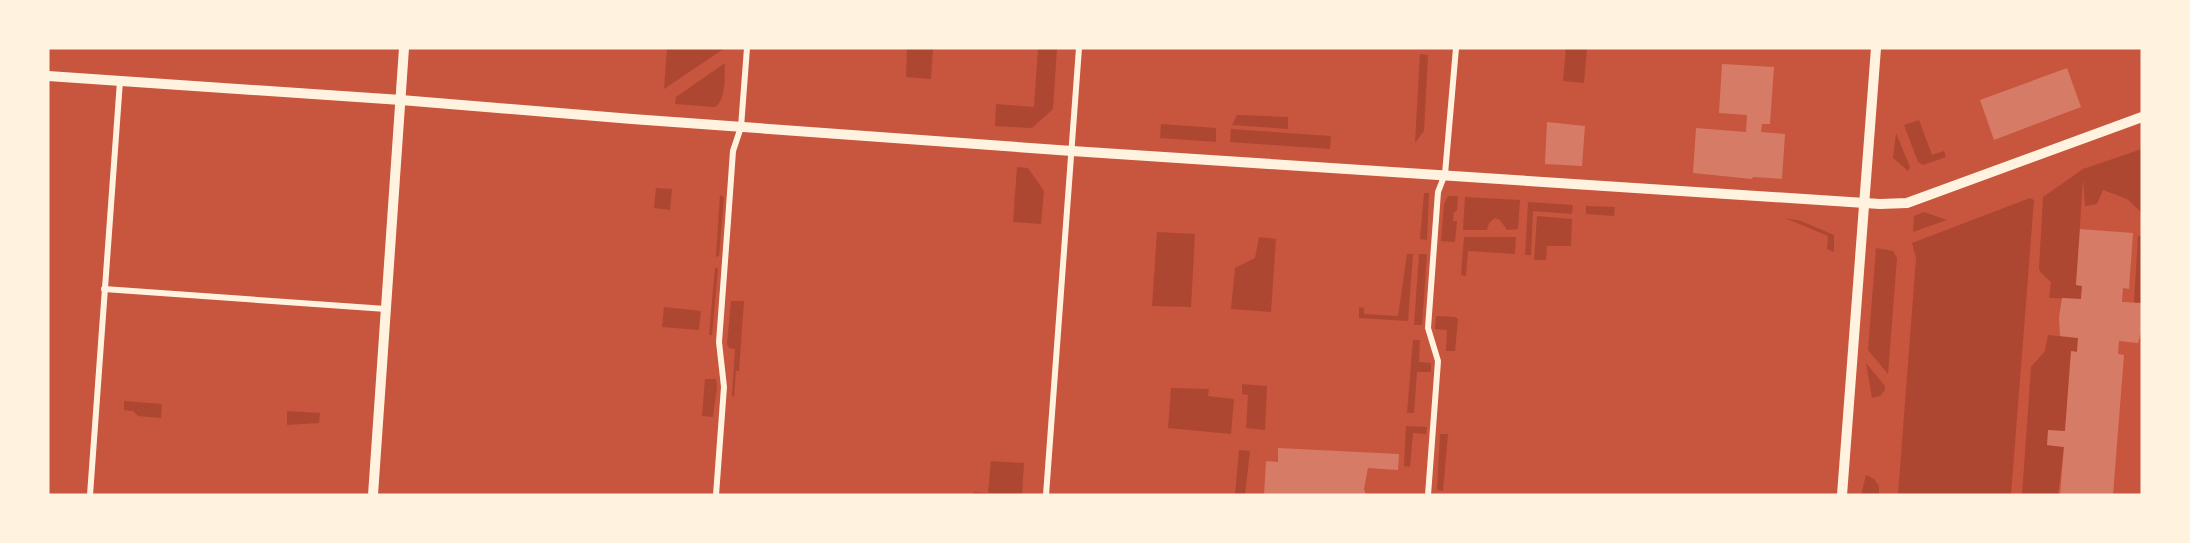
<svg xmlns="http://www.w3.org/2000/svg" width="2190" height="543" viewBox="0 0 2190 543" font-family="'Source Sans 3',sans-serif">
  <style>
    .green { fill: #ae4732 }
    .building { fill: #d67c66 }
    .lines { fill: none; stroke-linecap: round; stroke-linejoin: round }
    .minor { stroke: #fff3e0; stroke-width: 6 }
    .tertiary { stroke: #fff3e0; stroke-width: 10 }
  </style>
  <rect width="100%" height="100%" fill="#c8553d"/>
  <g class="green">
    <polygon points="667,48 725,48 664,89"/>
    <polygon points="907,48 933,48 931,79 906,77"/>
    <polygon points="1038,48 1057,48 1053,109 1032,128 995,126 996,104 1034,107"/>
    <polygon points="1566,48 1587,48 1584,83 1563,81"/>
    <polygon points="1420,54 1428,55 1424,131 1415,143"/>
    <path d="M725,63c-1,14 2,36 -10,44l-40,-3 1,-7z"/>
    <polygon points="1237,115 1288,117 1288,129 1232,125"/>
    <polygon points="1919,120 1932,155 1944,151 1946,157 1923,165 1918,162 1904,125"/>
    <polygon points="1161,124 1216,128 1216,142 1160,138"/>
    <polygon points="1231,129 1331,136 1330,149 1230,142"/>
    <polygon points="1896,133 1910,167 1908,171 1893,158"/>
    <polygon points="2142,149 2142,213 2127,199 2103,190 2097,204 2085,206 2083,179 2076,285 2082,286 2081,299 2049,298 2051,282 2040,272 2039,268 2043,197 2083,169"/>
    <polygon points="1017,167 1028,168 1044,191 1041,224 1013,222"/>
    <polygon points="656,188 672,189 670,210 654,208"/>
    <polygon points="1424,193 1429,193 1427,240 1420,239"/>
    <polygon points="720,195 724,197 719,256 716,257"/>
    <polygon points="1448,196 1458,196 1457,211 1454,212 1453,221 1457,221 1455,242 1441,241 1444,204"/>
    <polygon points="1465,197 1520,200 1518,229 1507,230 1500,220 1495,218 1489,223 1487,230 1463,230"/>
    <polygon points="2030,198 2034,200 2011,495 1898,495 1916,258 1912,243"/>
    <polygon points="1528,202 1573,205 1572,214 1533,211 1531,255 1525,255"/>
    <polygon points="1586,206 1615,207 1614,216 1586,214"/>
    <polygon points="1924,212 1947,220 1913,232 1914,216"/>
    <polygon points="1537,216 1572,219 1571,246 1547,246 1546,260 1534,260"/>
    <polygon points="1785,218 1801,221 1834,235 1834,252 1827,249 1828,236"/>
    <polygon points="1157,232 1195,234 1191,307 1152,306"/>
    <polygon points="2138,236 2142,236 2142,303 2134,303"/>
    <polygon points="1259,237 1276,239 1271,312 1231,309 1235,268 1255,258"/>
    <polygon points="1464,237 1516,237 1515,254 1468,251 1466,276 1461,275"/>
    <polygon points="1876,248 1893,251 1897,258 1888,374 1868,350"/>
    <polygon points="1407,254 1413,254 1408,321 1359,318 1359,307 1364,308 1364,314 1398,316"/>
    <polygon points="1419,254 1427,254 1422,325 1414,325"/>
    <polygon points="715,267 718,269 712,335 709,335"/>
    <polygon points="731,301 744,301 739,371 736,371 734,397 732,395 735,349 729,348 727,344"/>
    <polygon points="664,307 701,311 699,330 662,327"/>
    <polygon points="1436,316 1455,317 1458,319 1455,351 1446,351 1447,330 1435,329"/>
    <polygon points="2048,335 2078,338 2077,352 2072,351 2065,431 2048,431 2048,445 2064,447 2058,495 2022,495 2031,367 2045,351"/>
    <polygon points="1413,340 1420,340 1419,362 1431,363 1431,372 1417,372 1414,413 1407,413"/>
    <polygon points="1866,363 1885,386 1885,390 1880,396 1872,398"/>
    <polygon points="705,379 716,379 717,387 713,417 702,416"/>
    <polygon points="1242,384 1267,386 1265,430 1246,428 1248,395 1242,394"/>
    <polygon points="1171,388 1209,389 1208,396 1234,399 1231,434 1168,428"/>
    <polygon points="124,401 162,404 161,418 138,416 133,411 124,410"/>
    <polygon points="287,411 320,413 319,423 287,425"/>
    <polygon points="1406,426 1427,427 1426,434 1413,433 1410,467 1404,466"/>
    <polygon points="1440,434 1448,434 1443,491 1437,490"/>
    <polygon points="1239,450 1250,451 1245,495 1235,495"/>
    <polygon points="991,461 1024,463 1022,495 973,495 974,492 988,493"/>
    <polygon points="1866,475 1874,479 1879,486 1879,495 1861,495"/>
  </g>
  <g class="building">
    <polygon points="1722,64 1774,67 1770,124 1762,124 1761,132 1785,134 1782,179 1753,177 1752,179 1693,173 1696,128 1746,132 1747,115 1719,113"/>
    <polygon points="2067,68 2081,107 1994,140 1980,100"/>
    <polygon points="1547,122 1585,126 1582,166 1545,164"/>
    <polygon points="2080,229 2133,233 2129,289 2123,288 2122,302 2142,303 2142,330 2138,343 2119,341 2118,354 2124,355 2113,495 2060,495 2064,447 2047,445 2048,430 2065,431 2071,351 2077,352 2078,338 2060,336 2059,317 2062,298 2081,299 2082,286 2076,285"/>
    <polygon points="1278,448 1399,454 1398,470 1368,468 1364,489 1366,495 1264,495 1266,461 1278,462"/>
  </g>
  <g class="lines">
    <g class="minor">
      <polyline points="104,289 386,309"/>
      <polyline points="90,495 120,81"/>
      <polyline points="716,495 724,387 719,342 728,221 733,151 741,127 747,48"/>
      <polyline points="1046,495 1079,48"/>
      <polyline points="1428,495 1438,361 1428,328 1438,192 1445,174 1456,48"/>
    </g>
    <g class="tertiary">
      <polyline points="48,76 401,100 632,119 1072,151 1880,204 1907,203 2142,117"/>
      <polyline points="373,495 404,48"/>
      <polyline points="1842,495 1876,48"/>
    </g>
  </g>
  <rect width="2190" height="543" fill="none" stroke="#fff3e0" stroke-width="99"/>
</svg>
